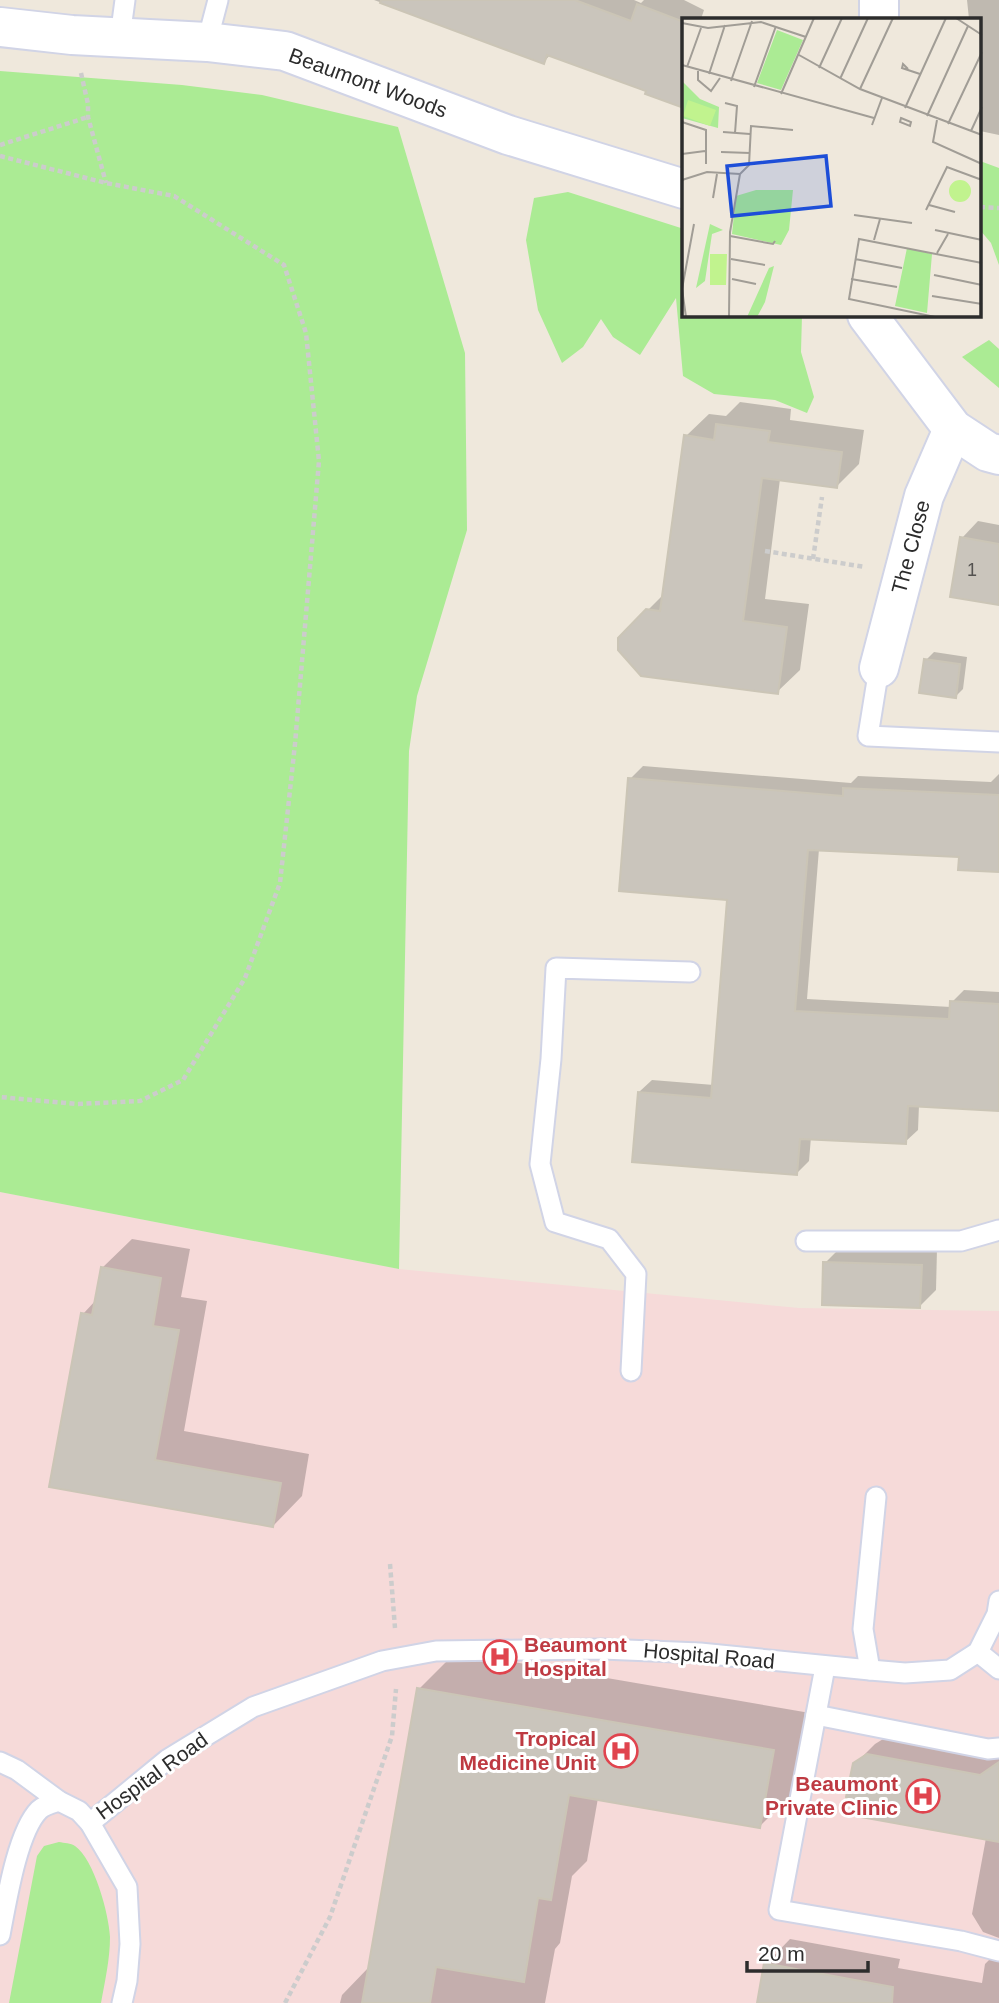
<svg xmlns="http://www.w3.org/2000/svg" width="999" height="2003" viewBox="0 0 999 2003" font-family="Arial,sans-serif">
  <style>
    .medical { fill: #f6dad9 }
    .green { fill: #abeb94 }
    .shadow { fill: #0003 }
    .building { fill: #cac5bc; stroke: #cbc5b6; stroke-width: 2 }
    .lines { fill: none; stroke-linecap: round; stroke-linejoin: round }
    .service-casing { stroke: #d1d4e6; stroke-width: 23 }
    .minor-casing { stroke: #d1d4e6; stroke-width: 42 }
    .path { stroke: #ccc; stroke-width: 4.5; stroke-dasharray: 5 3.5; stroke-linecap: butt }
    .service { stroke: #fff; stroke-width: 19 }
    .minor { stroke: #fff; stroke-width: 38 }
    .labels { text-anchor: middle; stroke-width: 6; stroke-linejoin: round; paint-order: stroke }
    .number-label { font-size: 18px; fill: #545250 }
    .street-label { font-size: 21px; fill: #2c2c2c; stroke: #fff }
    .health-label { font-size: 21px; font-weight: bold; fill: #be3a42; stroke: #fff; text-anchor: end }
    .inset-road { fill: none; stroke: #a19d96; stroke-width: 2 }
    .view { fill: #1d4ed8; fill-opacity: 0.15; stroke: #1d4ed8; stroke-width: 3.5 }
    .inset-edge { fill: none; stroke: #2c2c2c; stroke-width: 3.5 }
  </style>
  <rect width="100%" height="100%" fill="#efe8dc"/>
  <polygon class="medical" points="0,1192 399,1269 799,1308 999,1311 999,2003 0,2003"/>
  <g class="green">
    <polygon points="0,71 182,85 262,95 398,127 465,353 467,530 417,696 409,751 399,1269 0,1192"/>
    <polygon points="980,161 999,168 999,265 991,243 980,230"/>
    <polygon points="568,192 684,229 684,315 802,315 801,352 814,397 807,413 775,400 714,394 683,376 676,298 640,355 613,337 601,319 583,347 562,363 538,310 526,240 534,198"/>
    <polygon points="989,340 999,349 999,388 962,357"/>
    <path d="M59,1842c5,1 12,1 16,4 19,13 34,68 35,91 0,22 -5,44 -9,66h-92l28,-147 7,-10z"/>
  </g>
  <g class="shadow">
    <polygon points="374,0 634,0 641,3 644,0 684,0 704,10 701,19 684,19 684,106 550,55 544,62"/>
    <polygon points="967,0 999,0 999,135 980,131 980,19 969,19"/>
    <polygon points="740,402 791,409 790,420 864,430 859,464 836,487 780,479 765,599 809,604 800,670 777,692 620,638 665,593 686,436 709,414 726,416"/>
    <polygon points="978,521 999,525 999,603 962,538"/>
    <polygon points="934,652 967,657 963,689 955,697 926,660"/>
    <polygon points="643,766 851,783 858,776 991,782 999,774 999,870 961,855 819,849 807,999 951,1007 952,1002 964,990 999,992 999,1109 919,1105 918,1130 905,1142 811,1137 809,1161 797,1173 639,1092 652,1080 714,1085 729,898 630,779"/>
    <polygon points="132,1239 190,1249 181,1297 207,1301 184,1431 309,1454 302,1496 273,1526 51,1485 83,1314 96,1300 102,1268"/>
    <polygon points="841,1247 937,1249 936,1290 920,1306 825,1263"/>
    <polygon points="456,1652 810,1713 797,1789 760,1826 598,1798 587,1861 572,1876 560,1943 555,1949 545,2003 340,2003 342,1995 370,1966 419,1689"/>
    <polygon points="888,1736 999,1756 999,1938 983,1932 972,1914 986,1838 855,1764 875,1744"/>
    <polygon points="790,1939 900,1959 898,1968 982,1983 985,1964 999,1950 999,2003 759,2003 766,1964"/>
  </g>
  <g class="building">
    <polygon points="381,0 575,0 631,21 637,4 684,22 684,108 645,94 646,91 547,55 544,64 380,3"/>
    <polygon points="716,424 770,431 768,442 842,452 837,488 762,478 743,621 787,627 778,694 641,676 618,650 618,638 646,609 660,611 684,435 714,440"/>
    <polygon points="960,537 999,544 999,605 950,597"/>
    <polygon points="924,659 960,664 956,698 919,693"/>
    <polygon points="628,778 843,796 843,788 999,795 999,872 958,870 959,857 808,850 795,1011 949,1019 950,1001 999,1004 999,1111 908,1106 906,1144 800,1139 797,1175 632,1162 638,1092 711,1098 727,900 619,891"/>
    <polygon points="823,1262 922,1265 920,1308 822,1305"/>
    <polygon points="101,1267 161,1278 153,1326 179,1330 155,1460 281,1483 273,1527 49,1487 81,1313 92,1315"/>
    <polygon points="417,1688 774,1750 760,1828 569,1795 551,1900 538,1898 524,1982 436,1967 430,2003 362,2003"/>
    <polygon points="867,1754 980,1775 999,1762 999,1842 856,1816 846,1797 853,1763"/>
    <polygon points="764,1963 893,1987 892,2003 757,2003"/>
  </g>
  <g class="lines">
    <defs>
      <g id="service">
        <polyline points="120,37 125,0"/>
        <polyline points="207,42 218,0"/>
        <polyline points="879,668 868,736 999,742"/>
        <polyline points="806,1241 961,1241 999,1230"/>
        <polyline points="631,1371 636,1274 609,1239 555,1222 540,1164 551,1059 556,968 690,972"/>
        <polyline points="978,1652 999,1669"/>
        <polyline points="825,1667 779,1910 961,1941 999,1951"/>
        <polyline points="870,1670 863,1629 876,1497"/>
        <polyline points="816,1715 988,1749 999,1748"/>
        <polyline points="0,1762 17,1770 59,1801 79,1811 90,1823 127,1887 130,1944 127,1981 122,2003"/>
        <polyline points="90,1823 168,1759 253,1707 382,1661 436,1651 602,1649 700,1653 870,1670 905,1673 950,1670 978,1652 997,1614 999,1601"/>
        <path d="M0,1935c6,-31 17,-103 39,-125 5,-5 14,-7 20,-9"/>
      </g>
      <g id="minor">
        <polyline points="879,0 879,19"/>
        <polyline points="0,27 72,35 207,42 285,51 508,135 684,189"/>
        <polyline points="867,315 953,429 988,452 999,455"/>
        <polyline points="879,668 924,496 953,429"/>
      </g>
    </defs>
    <use href="#service" class="service-casing"/>
    <use href="#minor" class="minor-casing"/>
    <g class="path">
      <polyline points="81,73 88,104 88,117 106,183"/>
      <polyline points="0,145 88,117"/>
      <polyline points="0,156 106,183 174,196 284,265 306,333 319,461 295,744 280,883 245,978 183,1080 140,1101 77,1104 0,1097"/>
      <polyline points="980,207 999,208"/>
      <polyline points="765,551 865,567"/>
      <polyline points="813,559 822,497"/>
      <polyline points="390,1564 395,1628"/>
      <polyline points="285,2003 330,1917 392,1736 396,1689"/>
    </g>
    <use href="#service" class="service"/>
    <use href="#minor" class="minor"/>
  </g>
  <defs>
    <symbol id="hospital-ring" viewBox="-11 -11 22 22"><circle r="9.5" fill="#fff" stroke="#e0444e" stroke-width="1.5"/><path d="M-5-5h3v3.5h4V-5h3V5h-3V1.5h-4V5h-3Z" fill="#e0444e"/></symbol>
  </defs>
  <g fill-rule="evenodd">
    <use href="#hospital-ring" x="481" y="1638" width="38" height="38"/>
    <use href="#hospital-ring" x="602" y="1732" width="38" height="38"/>
    <use href="#hospital-ring" x="904" y="1777" width="38" height="38"/>
  </g>
  <g class="labels">
    <g class="number-label">
      <text x="972" y="576">1</text>
    </g>
    <g class="street-label">
      <text transform="translate(368 83) rotate(20)" y="7">Beaumont Woods</text>
      <text transform="translate(911 547) rotate(-75)" y="7">The Close</text>
      <text transform="translate(709 1656) rotate(5)" y="7">Hospital Road</text>
      <text transform="translate(152 1776) rotate(-36)" y="7">Hospital Road</text>
    </g>
    <g class="health-label">
      <text x="524" y="1652" text-anchor="start">Beaumont<tspan x="524" dy="24">Hospital</tspan></text>
      <text x="596" y="1746">Tropical<tspan x="596" dy="24">Medicine Unit</tspan></text>
      <text x="898" y="1791">Beaumont<tspan x="898" dy="24">Private Clinic</tspan></text>
    </g>
  </g>
  <g transform="translate(682 18)">
    <rect width="299" height="299" fill="#efe8dc"/>
    <path d="M95,12l26,10 -22,50 -24,-7zM0,63l18,18 19,8 -1,21 -36,-10zM74,172h37l-4,40 -8,15 -49,-11 4,-38zM28,206l13,6 -11,4 -7,47 -9,7zM225,230l25,6 -5,59 -32,-7zM92,248l-9,36 -8,15h-10l22,-49z" fill="#abeb94"/>
    <path d="M6,82l28,10 -6,16 -27,-10zM267 173a11 11 0 1 1 22 0a11 11 0 1 1-22 0ZM28,236h17l-1,31h-16z" fill="#c1f38e"/>
    <path class="inset-road" d="M274,0l26,17M0,5l26,5 53,-6 45,15M117,37l61,34 122,46M0,47l192,53M5,49l14,-39M137,50l23,-50M226,51l-5,-5 -1,4 18,6M16,53v9l13,11 9,-13M27,56l16,-49M158,61l28,-61M49,63l21,-60M72,69l22,-61M178,71l33,-71M99,76l33,-76M43,85l12,3 -2,27M223,90l41,-90M245,98l41,-90M219,100l10,4 -1,4 -10,-4zM255,102l-4,22 49,22M0,104l24,8v34M266,106l34,-72M190,107l10,-27M289,113l11,-24M41,114l27,2M39,134l29,1M0,136l23,-3M58,156l9,-9 2,-39 42,4M0,162l25,-8 33,2M31,180l4,-24M247,187l26,7M244,192l21,-43 35,13M172,197l58,8M253,212l47,10M48,218l43,8 2,-3M192,222l6,-21M255,235l11,-19M49,241l34,6M173,241l47,9M252,257l48,10M50,261l24,5M169,261l46,8M250,278l50,8M4,299l-4,-28 12,-65M47,299l1,-85 10,-58M253,299l-86,-18 10,-60 123,24"/>
    <path class="view" d="M144,138l5,50 -99,10 -5,-50z"/>
    <rect width="299" height="299" class="inset-edge"/>
  </g>
  <path d="M747 1961v10h121v-10" fill="none" stroke="#2c2c2c" stroke-width="3.5"/>
  <text x="758" y="1961" font-size="21" fill="#2c2c2c" stroke="#ffffff" stroke-width="5" paint-order="stroke">20 m</text>
</svg>
